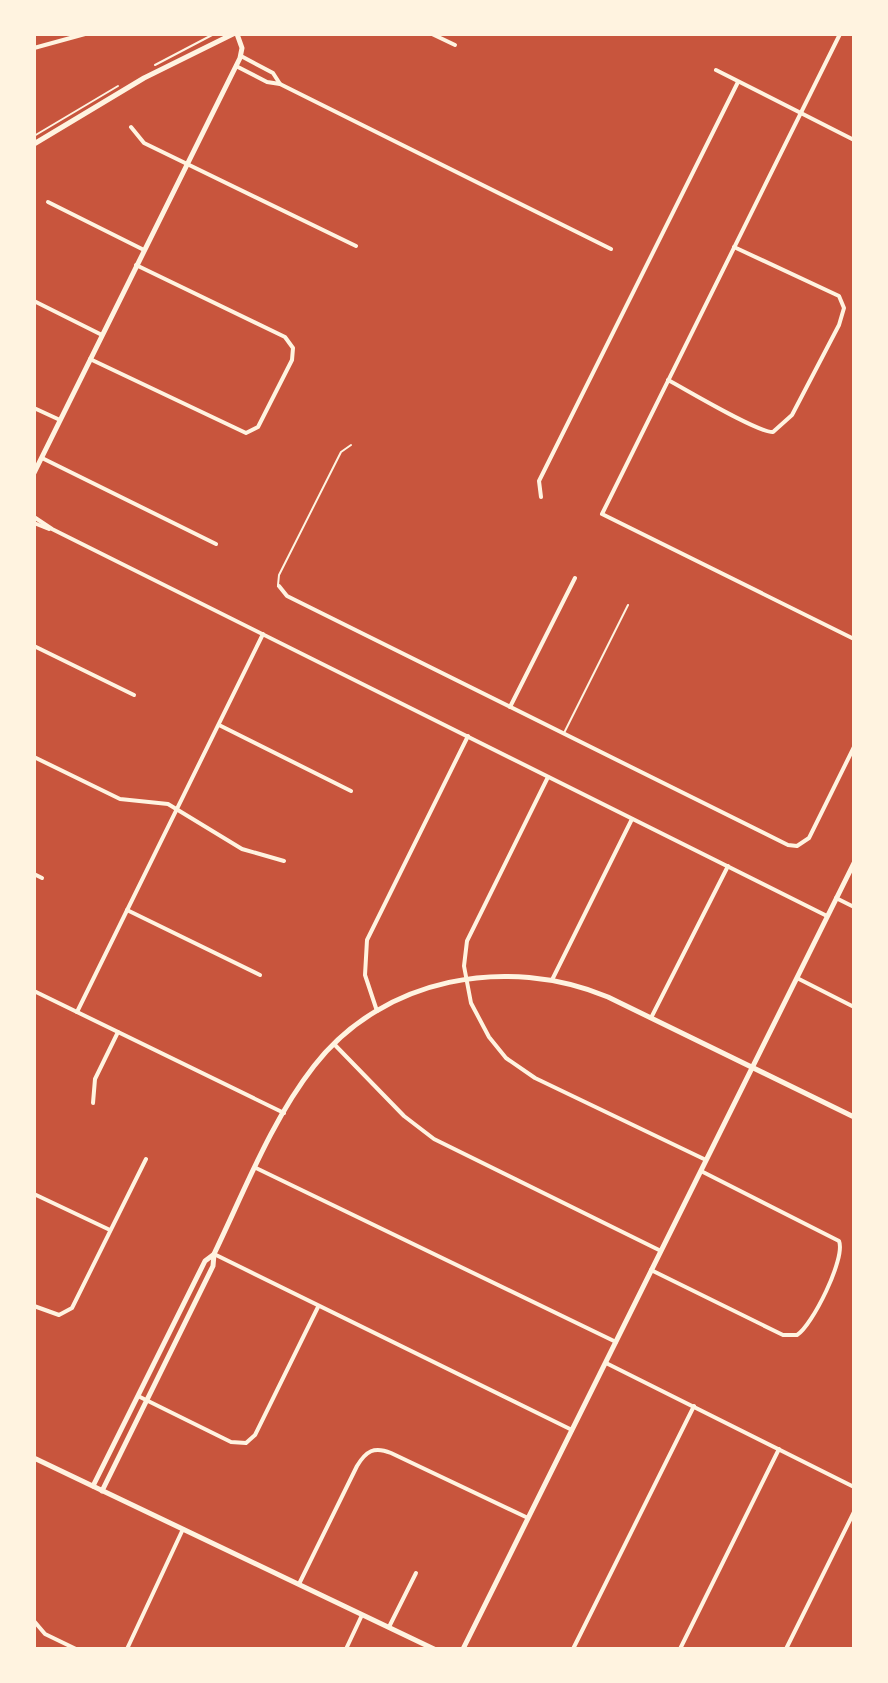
<svg xmlns="http://www.w3.org/2000/svg" width="888" height="1683" viewBox="0 0 888 1683" font-family="'IBM Plex Sans',sans-serif">
  <style>
    .lines { fill: none; stroke-linecap: round; stroke-linejoin: round }
    .path { stroke: #fff3e0; stroke-width: 2 }
    .service { stroke: #fff3e0; stroke-width: 2 }
    .minor { stroke: #fff3e0; stroke-width: 4 }
    .tertiary { stroke: #fff3e0; stroke-width: 5 }
    .secondary { stroke: #fff3e0; stroke-width: 5 }
  </style>
  <rect width="100%" height="100%" fill="#c8553d"/>
  <g class="lines">
    <g class="path">
      <polyline points="155,65 214,34"/>
      <polyline points="34,136 118,86"/>
    </g>
    <g class="service">
      <polyline points="278,585 279,575 341,452 351,445"/>
      <polyline points="564,733 628,605"/>
    </g>
    <g class="minor">
      <polyline points="432,34 455,45"/>
      <polyline points="840,34 602,514 854,639"/>
      <polyline points="34,48 85,34"/>
      <polyline points="241,56 273,73 280,84"/>
      <polyline points="236,66 267,82 280,84 611,249"/>
      <polyline points="716,70 854,140"/>
      <polyline points="131,127 144,143 356,246"/>
      <polyline points="48,202 144,250"/>
      <polyline points="34,301 102,335"/>
      <polyline points="90,359 246,433 258,427 292,360 293,348 285,337 136,265"/>
      <path d="M668,380c19,10 90,53 105,52l19,-17 47,-90 5,-17 -5,-12 -105,-49"/>
      <polyline points="34,408 60,420"/>
      <polyline points="42,458 216,544"/>
      <polyline points="541,497 539,481 738,82"/>
      <polyline points="34,517 52,529 827,916"/>
      <polyline points="34,523 49,529"/>
      <polyline points="279,586 287,596 788,845 797,846 809,838 854,747"/>
      <polyline points="34,646 134,695"/>
      <polyline points="510,707 575,578"/>
      <polyline points="219,725 351,791"/>
      <polyline points="34,757 120,799 168,804 242,849 284,861"/>
      <polyline points="548,777 467,941 464,966 471,1003 489,1037 506,1058 535,1078 706,1160"/>
      <polyline points="34,874 42,878"/>
      <polyline points="836,898 854,907"/>
      <polyline points="127,910 260,975"/>
      <polyline points="797,978 854,1007"/>
      <polyline points="552,980 632,819"/>
      <polyline points="34,991 284,1113"/>
      <polyline points="377,1011 365,975 367,940 468,736"/>
      <polyline points="77,1012 263,634"/>
      <polyline points="651,1018 728,866"/>
      <polyline points="334,1044 404,1116 434,1139 661,1251"/>
      <polyline points="93,1103 95,1079 118,1032"/>
      <polyline points="256,1168 616,1342"/>
      <polyline points="34,1194 110,1230"/>
      <polyline points="214,1254 572,1430"/>
      <path d="M651,1270l132,65h14c15,-9 49,-77 42,-94l-138,-70"/>
      <polyline points="34,1306 59,1315 72,1308 146,1159"/>
      <polyline points="606,1363 854,1487"/>
      <polyline points="138,1396 231,1442 246,1443 255,1435 318,1307"/>
      <path d="M299,1584l58,-118c9,-15 17,-20 34,-13l137,65"/>
      <polyline points="34,1621 45,1634 76,1649"/>
      <polyline points="389,1627 416,1573"/>
      <polyline points="127,1649 183,1529"/>
      <polyline points="346,1649 362,1615"/>
      <polyline points="573,1649 694,1406"/>
      <polyline points="680,1649 779,1449"/>
      <polyline points="786,1649 854,1512"/>
    </g>
    <g class="tertiary">
      <polyline points="34,473 240,58 242,48 237,34"/>
      <polyline points="93,1486 205,1261 213,1255"/>
      <path d="M102,1491l111,-225 1,-12c30,-62 57,-133 100,-188 69,-89 193,-111 294,-69l246,120"/>
      <polyline points="463,1649 854,863"/>
    </g>
    <g class="secondary">
      <polyline points="34,144 144,78 233,34"/>
      <polyline points="34,1458 434,1649"/>
    </g>
  </g>
  <rect width="888" height="1683" fill="none" stroke="#fff3e0" stroke-width="72"/>
</svg>
